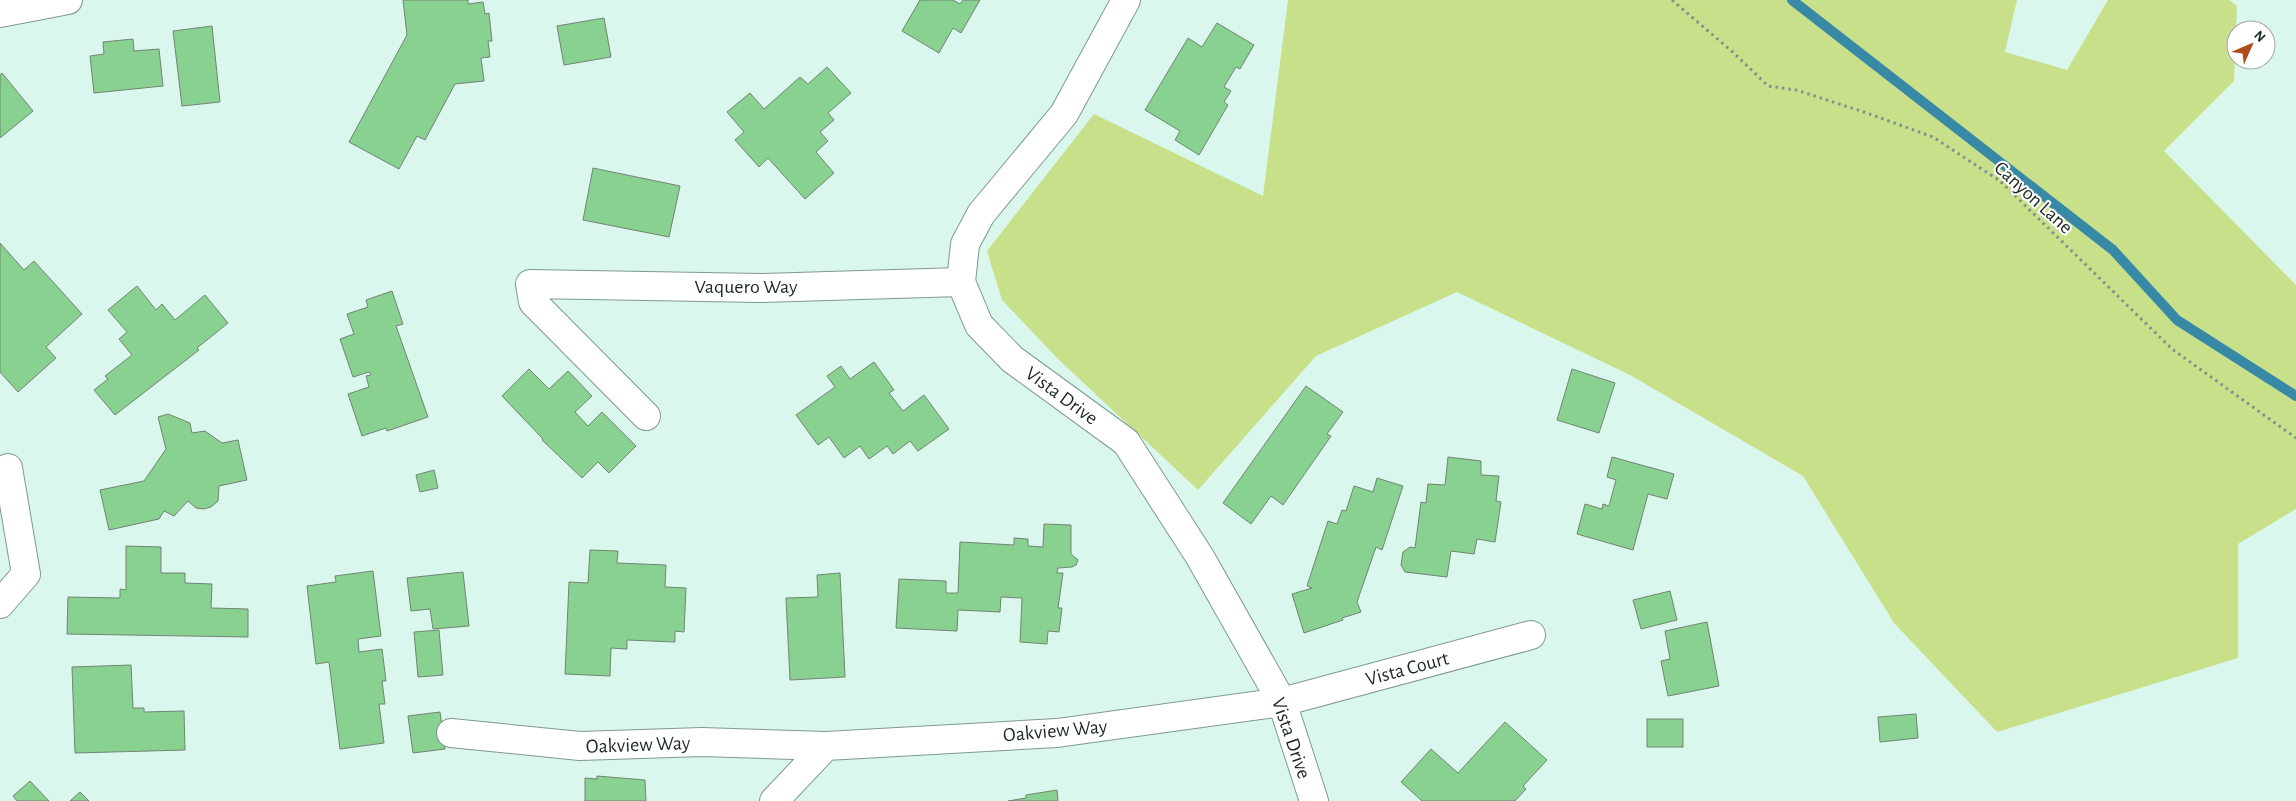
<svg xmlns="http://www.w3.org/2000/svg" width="2296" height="801" viewBox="0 0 2296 801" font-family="'Alegreya Sans',sans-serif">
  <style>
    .green { fill: #c9e08a }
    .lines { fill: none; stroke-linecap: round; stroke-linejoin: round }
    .stream { stroke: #3889a6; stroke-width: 10 }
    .building { fill: #88d191; stroke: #728473 }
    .street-casing { stroke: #7f9991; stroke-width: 30 }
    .path { stroke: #7e928c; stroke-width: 3; stroke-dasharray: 2.5 4; stroke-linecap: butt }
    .street { stroke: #fff; stroke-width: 28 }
    .labels { text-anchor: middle; stroke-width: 4; stroke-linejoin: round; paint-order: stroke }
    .street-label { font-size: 20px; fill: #1d2825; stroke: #fff }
  </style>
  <rect width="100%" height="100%" fill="#daf7ed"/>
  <polygon class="green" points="1288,0 2017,0 2005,52 2067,70 2108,0 2229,0 2237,6 2234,81 2164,151 2296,285 2296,509 2238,544 2238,658 1997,732 1894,623 1803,476 1630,375 1457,292 1316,356 1198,490 1057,358 1002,300 987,251 1094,114 1263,196"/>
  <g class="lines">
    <polyline class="stream" points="1792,0 2113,250 2177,320 2296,396"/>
  </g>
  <g class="building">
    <polygon points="403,0 468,0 468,4 483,2 485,14 489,13 492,41 488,41 490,57 481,58 484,81 455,84 425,140 417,136 399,169 349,142 407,35"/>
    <polygon points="920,0 953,0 960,4 963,0 980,0 961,33 953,28 939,53 902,31"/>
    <polygon points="604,18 611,57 564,65 557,26"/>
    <polygon points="1217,23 1254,45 1240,69 1236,67 1224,87 1231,91 1224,102 1228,105 1199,155 1175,140 1180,131 1145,110 1188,38 1202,47"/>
    <polygon points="212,26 220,102 182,106 173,31"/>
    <polygon points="133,39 134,51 159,49 163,86 94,93 90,56 104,54 103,42"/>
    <polygon points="827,67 851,93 828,113 834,120 820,132 828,141 816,152 834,173 805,199 768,158 759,167 735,140 744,132 727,112 750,93 764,109 800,77 808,84"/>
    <polygon points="2,73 33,111 0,138 0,75"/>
    <polygon points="593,168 680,186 669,237 583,220"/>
    <polygon points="0,243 24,270 34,261 82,314 46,347 56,358 18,392 0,372"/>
    <polygon points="137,286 156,310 162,304 175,320 205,295 228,323 197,348 199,350 115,415 94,390 108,379 105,376 132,355 119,339 127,332 108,310"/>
    <polygon points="392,291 403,324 396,326 428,417 387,431 386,428 362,436 348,394 369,387 366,376 371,375 369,372 353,377 340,339 354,334 347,314 368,307 366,300"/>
    <polygon points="874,362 894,390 889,393 903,411 924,395 949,429 918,451 910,441 893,454 887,446 869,459 860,446 844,458 829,437 818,445 796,415 835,387 827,376 841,366 850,379"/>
    <polygon points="529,369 549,389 568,371 592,396 575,412 588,426 602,412 636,446 609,473 598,462 582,478 542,440 543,439 502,396"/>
    <polygon points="1572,369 1615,383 1599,433 1557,420"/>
    <polygon points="1306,386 1343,412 1327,434 1331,436 1283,505 1271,496 1251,524 1223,503"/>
    <polygon points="168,414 190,423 192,433 205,431 222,443 238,440 247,480 219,486 218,501 211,507 204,509 196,508 188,501 174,516 164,511 159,519 109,530 100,490 144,481 166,449 158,417"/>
    <polygon points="1448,457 1481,461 1481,475 1499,476 1496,501 1501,502 1495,542 1477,539 1474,554 1451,551 1447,577 1405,572 1401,565 1403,552 1410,547 1415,548 1421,502 1426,503 1428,484 1445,485"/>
    <polygon points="1612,457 1674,474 1667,499 1648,494 1633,550 1577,534 1585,504 1602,509 1603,504 1609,506 1616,480 1607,477"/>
    <polygon points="434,470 438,488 420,492 416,475"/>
    <polygon points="1377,478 1403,486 1382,550 1376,547 1357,602 1361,612 1342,618 1343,620 1304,633 1292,594 1312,588 1307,586 1328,521 1337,524 1342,510 1346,511 1354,486 1373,492"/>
    <polygon points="1044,524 1071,525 1071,554 1078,560 1076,565 1072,567 1058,568 1057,573 1063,573 1058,608 1062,608 1059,632 1048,631 1047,644 1020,642 1022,598 1001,597 1000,612 958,610 957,631 896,628 899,579 946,581 946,593 958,593 960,542 1014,545 1014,538 1028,539 1028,546 1043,547"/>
    <polygon points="126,546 161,547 161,573 185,573 185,583 212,584 211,608 248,609 248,637 67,634 68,597 120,598 120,589 126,590"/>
    <polygon points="590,550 618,551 617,563 666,565 665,587 686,588 684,632 675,631 675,642 627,640 627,649 611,648 610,676 565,674 569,582 588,583"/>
    <polygon points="373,571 381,636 358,639 359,652 382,649 386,681 382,681 385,704 379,704 384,743 340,749 329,662 316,664 307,586 336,582 335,576"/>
    <polygon points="463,572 469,626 433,629 430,609 411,611 407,578"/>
    <polygon points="840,573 845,677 790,680 786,598 818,597 817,575"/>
    <polygon points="1670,591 1677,620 1641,629 1633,600"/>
    <polygon points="1707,622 1719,686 1668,696 1661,661 1670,659 1665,631"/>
    <polygon points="439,630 443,675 418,677 414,632"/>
    <polygon points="131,665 133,708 144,708 144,712 184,711 185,750 75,753 72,667"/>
    <polygon points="440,712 445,749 413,753 408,716"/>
    <polygon points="1916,714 1918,738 1880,742 1878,717"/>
    <rect x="1647" y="719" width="36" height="28"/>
    <polygon points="1505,722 1547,760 1523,786 1526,789 1515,801 1422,801 1401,782 1431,749 1458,773"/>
    <polygon points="597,776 645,780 646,801 585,801 585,778 597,779"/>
    <polygon points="30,781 49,801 17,801 13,796"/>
    <polygon points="1057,790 1058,801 1008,801 1026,798 1026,795"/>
    <polygon points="80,792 89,801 70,801"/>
  </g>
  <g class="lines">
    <defs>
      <g id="street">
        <polyline points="1126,0 1064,114 981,214 965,244 961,282 979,325 1012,359 1126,442 1200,557 1282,702 1314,801"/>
        <polyline points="0,13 68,0"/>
        <polyline points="646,416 533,302 530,284 761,288 961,282"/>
        <polyline points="0,604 26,574 8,468"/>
        <polyline points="451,733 580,746 702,742 826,746"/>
        <polyline points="774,801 826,746 1057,733 1282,702 1531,635"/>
      </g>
    </defs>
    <use href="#street" class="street-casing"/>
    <polyline class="path" points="1672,0 1735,54 1768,86 1796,90 1864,112 1933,137 2000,181 2172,349 2296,438"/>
    <use href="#street" class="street"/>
  </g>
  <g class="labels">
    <g class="street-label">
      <text transform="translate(2034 197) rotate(42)" y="7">Canyon Lane</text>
      <text x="746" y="293">Vaquero Way</text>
      <text transform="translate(1062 395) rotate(36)" y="7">Vista Drive</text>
      <text transform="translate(1407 668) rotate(-15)" y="7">Vista Court</text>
      <text transform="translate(1055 730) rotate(-5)" y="7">Oakview Way</text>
      <text transform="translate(1292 738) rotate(71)" y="7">Vista Drive</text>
      <text transform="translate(638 744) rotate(-2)" y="7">Oakview Way</text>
    </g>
  </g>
  <g transform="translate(2251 45) rotate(45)"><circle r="24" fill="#ffffff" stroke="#a5a9a8"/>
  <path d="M0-4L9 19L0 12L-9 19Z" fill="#b04b1d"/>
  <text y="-8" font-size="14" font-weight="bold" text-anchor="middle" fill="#1d2825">N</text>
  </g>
</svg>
